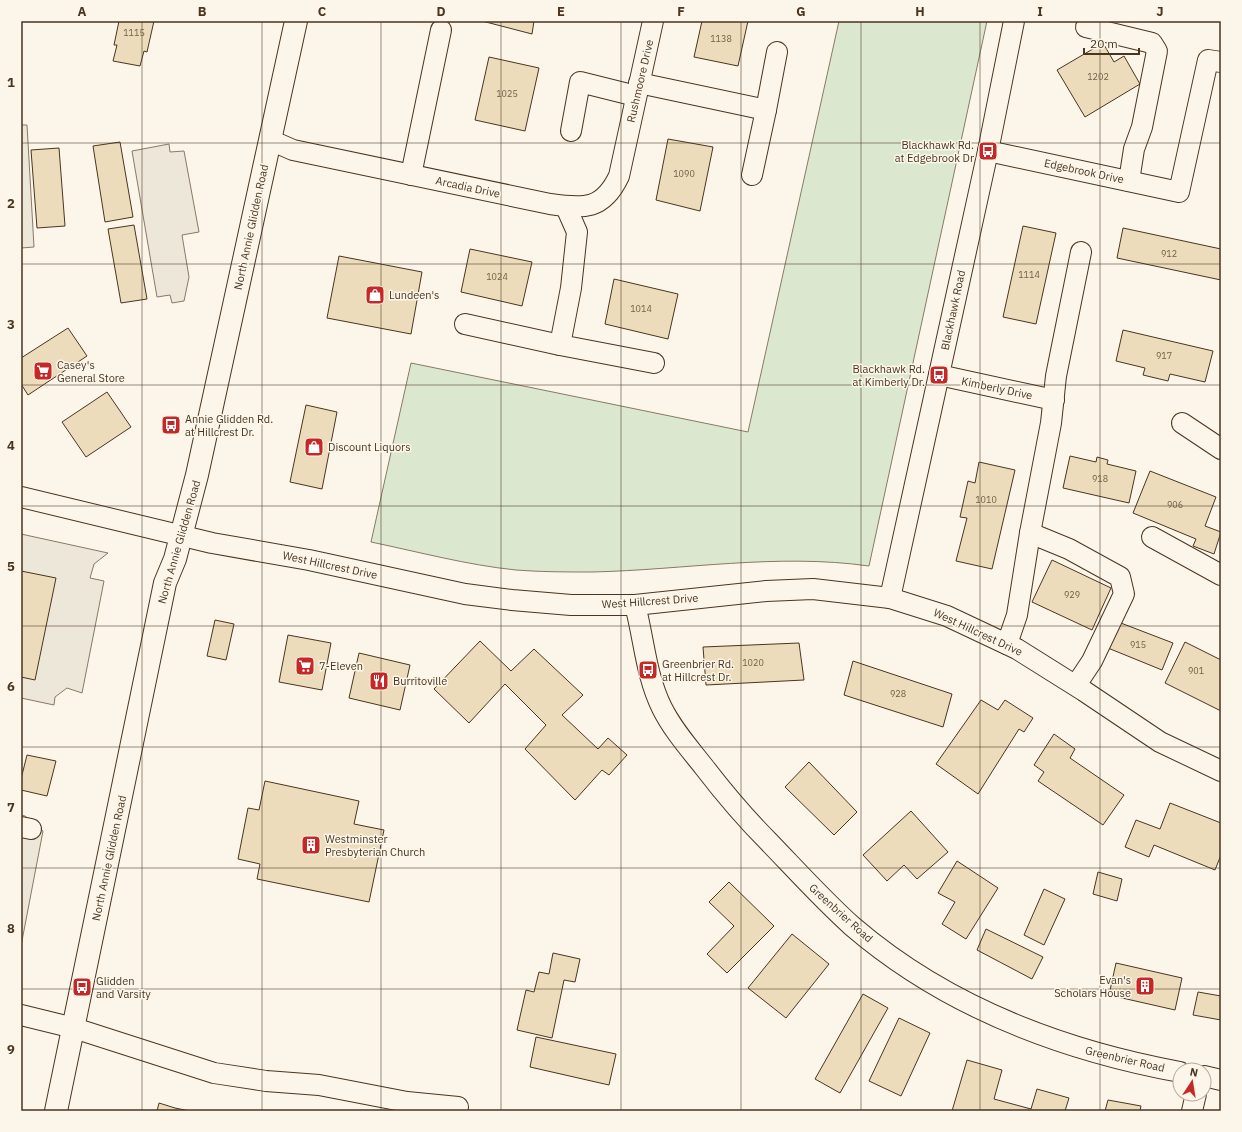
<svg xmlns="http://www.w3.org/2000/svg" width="1242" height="1132" viewBox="0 0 1242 1132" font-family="'IBM Plex Sans',sans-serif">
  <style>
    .green { fill: #dce7d0; stroke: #887966 }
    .parking { fill: #ede7d9; stroke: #887966 }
    .building { fill: #ecdcbc; stroke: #4a3520 }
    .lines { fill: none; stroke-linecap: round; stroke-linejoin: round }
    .minor-casing { stroke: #4a3520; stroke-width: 22 }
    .major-casing { stroke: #4a3520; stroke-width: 24 }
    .minor { stroke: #fbf6e9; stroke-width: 20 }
    .major { stroke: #fbf6e9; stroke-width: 22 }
    .grid { fill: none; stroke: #4a3520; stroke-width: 1; stroke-opacity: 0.55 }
    .labels { text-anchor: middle; stroke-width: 3; stroke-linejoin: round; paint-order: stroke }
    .number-label { font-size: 9px; fill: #725f47 }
    .street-label { font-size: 11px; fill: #4a3520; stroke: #fbf6e9 }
    .poi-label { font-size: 11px; fill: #4a3520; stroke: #fbf6e9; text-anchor: start }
    .neatline { fill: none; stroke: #4a3520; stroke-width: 1.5 }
    .grid-label { font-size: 13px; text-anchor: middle; font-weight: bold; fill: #4a3520 }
  </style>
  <rect width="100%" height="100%" fill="#fbf6e9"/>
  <path class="green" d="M839,21h148l-118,545c-92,-13 -185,4 -277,6 -25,0 -51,0 -76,-2 -49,-5 -97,-18 -145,-28l40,-179 337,69z"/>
  <g class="parking">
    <polygon points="21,125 27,125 34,247 21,248"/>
    <polygon points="169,144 170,152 184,151 199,232 182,235 189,277 184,301 172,303 170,295 157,297 132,151"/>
    <polygon points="21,534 108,553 94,564 90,578 104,581 82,693 67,688 55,697 54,705 21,698"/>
    <polygon points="21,815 25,816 43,831 21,946"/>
  </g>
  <g class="building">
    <polygon points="119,21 154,21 147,52 144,51 140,66 113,61 117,45 114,45"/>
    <polygon points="482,21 534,21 532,34"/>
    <polygon points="702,21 748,21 738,66 694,57"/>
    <polygon points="1103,43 1114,62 1124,56 1140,84 1085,117 1057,70"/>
    <polygon points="489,57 539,68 525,131 475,120"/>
    <polygon points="668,139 713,147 700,211 656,200"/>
    <polygon points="120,142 133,217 105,222 93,146"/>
    <polygon points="59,148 65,226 37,228 31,150"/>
    <polygon points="134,225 147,299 121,303 108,229"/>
    <polygon points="1023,226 1056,233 1036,324 1003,317"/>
    <polygon points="1123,228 1221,249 1221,280 1117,258"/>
    <polygon points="470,249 532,262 522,306 461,292"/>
    <polygon points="339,256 422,272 411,334 327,318"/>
    <polygon points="614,279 678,294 668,339 605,324"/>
    <polygon points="68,328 87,356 28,395 21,384 21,358"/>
    <polygon points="1123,330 1213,351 1205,382 1170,374 1168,381 1143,375 1145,368 1116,361"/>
    <polygon points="107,392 131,427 86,457 62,422"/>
    <polygon points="306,405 337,412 322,489 290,482"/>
    <polygon points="1070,456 1096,462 1097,457 1108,460 1107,464 1136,471 1129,503 1063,488"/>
    <polygon points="979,462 1015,470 992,569 956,561 967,518 960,517 968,481 975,483"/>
    <polygon points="1150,471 1216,497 1205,526 1221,532 1214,554 1193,546 1196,539 1133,513"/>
    <polygon points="1052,560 1111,588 1092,630 1032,602"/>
    <polygon points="21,571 56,578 35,680 21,677"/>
    <polygon points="215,620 234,624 226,660 207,656"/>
    <polygon points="1113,620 1173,643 1162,670 1103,646"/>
    <polygon points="288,635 331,643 322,690 279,682"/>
    <polygon points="480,641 511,671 534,649 583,695 562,715 598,749 608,738 627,755 609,775 602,770 575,800 525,749 546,725 505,684 469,723 434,689"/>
    <polygon points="1185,642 1221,660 1221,711 1165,683"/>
    <polygon points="799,643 804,680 706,685 703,647"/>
    <polygon points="359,653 410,665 400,710 349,698"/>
    <polygon points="853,661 952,694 943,727 844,695"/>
    <polygon points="981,700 998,710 1005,700 1033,718 1024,732 1019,729 978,794 936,764"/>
    <polygon points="1054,734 1075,749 1070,758 1124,795 1103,825 1038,781 1044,772 1034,765"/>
    <polygon points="27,755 56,761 47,796 21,790 21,779"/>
    <polygon points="809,762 857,812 834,835 785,787"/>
    <polygon points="265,781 359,801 354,824 384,830 369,902 257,879 260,864 238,859 248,808 259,810"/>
    <polygon points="1170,803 1221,823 1221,855 1215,870 1154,845 1149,857 1125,847 1136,820 1160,829"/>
    <polygon points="911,811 948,852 917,879 904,865 887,881 863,855"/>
    <polygon points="957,861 998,888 966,939 942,924 955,902 938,893"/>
    <polygon points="1098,872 1122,879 1117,901 1093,894"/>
    <polygon points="729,882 774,926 727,973 707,954 734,926 709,902"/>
    <polygon points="1044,889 1065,899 1044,945 1024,935"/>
    <polygon points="986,929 1043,957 1032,979 977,950"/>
    <polygon points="792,934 829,964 786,1018 748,988"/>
    <polygon points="553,953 580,959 575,982 564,980 552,1038 517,1030 526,990 534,992 539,972 549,974"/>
    <polygon points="1116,963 1182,978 1175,1010 1109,995"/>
    <polygon points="1198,992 1221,996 1221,1020 1193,1015"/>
    <polygon points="863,994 888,1008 840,1093 815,1079"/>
    <polygon points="899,1018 930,1033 901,1096 869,1081"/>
    <polygon points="536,1037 616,1054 609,1085 530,1067"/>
    <polygon points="967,1060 1002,1070 994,1099 1031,1109 1037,1089 1069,1098 1065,1111 952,1111"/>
    <polygon points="1108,1100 1141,1106 1140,1111 1105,1111"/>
    <polygon points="159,1103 175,1108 190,1111 157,1111"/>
  </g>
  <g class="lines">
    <defs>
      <g id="minor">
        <polyline points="1086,27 1152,43 1157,51 1142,127 1134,149 1129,181"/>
        <polyline points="639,83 766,110 777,52"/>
        <polyline points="571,131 580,82 636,96"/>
        <path d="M270,140l23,10 257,54c34,5 53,6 69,-28l34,-155"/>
        <polyline points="988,151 1179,192 1208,60 1221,62"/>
        <polyline points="411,175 441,30"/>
        <polyline points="752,175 766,110"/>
        <polyline points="566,207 577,232 571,288 560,345 654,363"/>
        <polyline points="465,324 560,345"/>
        <polyline points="939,375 1054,400"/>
        <polyline points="1182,423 1221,449"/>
        <polyline points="21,497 212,543 309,560 465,594 512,600 571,605 635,605 766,591 813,589 890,598 947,616 1017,649 1084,691 1160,742 1221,771"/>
        <polyline points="1030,533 1069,549 1120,577 1124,594 1092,661 1076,685"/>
        <polyline points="1152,537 1221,575"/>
        <polyline points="890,598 988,151 1014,21"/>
        <path d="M635,605c9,34 11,71 27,103 11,22 27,40 42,59 20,26 41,51 65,75 27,28 54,58 83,84 93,80 209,124 328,146"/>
        <polyline points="1007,644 1017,615 1030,533 1051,423 1056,376 1081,252"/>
        <polyline points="21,827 31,829"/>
        <polyline points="21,1015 74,1028 214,1073 266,1081 319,1085 407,1102 458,1107"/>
        <polyline points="1204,1076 1221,1080"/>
        <polyline points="1192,1111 1196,1094"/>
      </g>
      <polyline id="major" points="56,1111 165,583 175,559 197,475 296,21"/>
    </defs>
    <use href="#minor" class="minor-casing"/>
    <use href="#major" class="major-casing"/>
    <use href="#minor" class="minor"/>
    <use href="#major" class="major"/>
  </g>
  <path class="grid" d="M142,21v1090M262,21v1090M381,21v1090M501,21v1090M621,21v1090M741,21v1090M861,21v1090M980,21v1090M1100,21v1090M21,143h1200M21,264h1200M21,385h1200M21,506h1200M21,626h1200M21,747h1200M21,868h1200M21,989h1200"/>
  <defs>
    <symbol id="bus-square" viewBox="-11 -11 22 22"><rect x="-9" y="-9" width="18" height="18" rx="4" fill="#c62828" stroke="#fbf6e9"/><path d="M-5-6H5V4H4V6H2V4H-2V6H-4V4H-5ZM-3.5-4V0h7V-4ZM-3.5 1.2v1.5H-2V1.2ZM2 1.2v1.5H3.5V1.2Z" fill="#fff"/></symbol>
    <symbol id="shop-square" viewBox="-11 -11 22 22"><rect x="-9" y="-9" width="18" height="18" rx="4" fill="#c62828" stroke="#fbf6e9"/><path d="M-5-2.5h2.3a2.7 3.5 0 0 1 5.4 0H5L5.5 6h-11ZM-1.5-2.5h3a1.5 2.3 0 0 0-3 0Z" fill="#fff"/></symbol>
    <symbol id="supermarket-square" viewBox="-11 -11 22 22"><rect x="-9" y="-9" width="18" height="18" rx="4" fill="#c62828" stroke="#fbf6e9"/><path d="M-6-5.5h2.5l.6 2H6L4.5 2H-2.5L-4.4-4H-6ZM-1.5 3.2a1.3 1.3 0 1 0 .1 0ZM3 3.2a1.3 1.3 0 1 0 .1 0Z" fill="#fff"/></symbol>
    <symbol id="restaurant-square" viewBox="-11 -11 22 22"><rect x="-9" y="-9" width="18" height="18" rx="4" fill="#c62828" stroke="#fbf6e9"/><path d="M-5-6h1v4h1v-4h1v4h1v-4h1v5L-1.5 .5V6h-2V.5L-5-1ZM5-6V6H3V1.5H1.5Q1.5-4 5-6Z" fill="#fff"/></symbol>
    <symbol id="building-square" viewBox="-11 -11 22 22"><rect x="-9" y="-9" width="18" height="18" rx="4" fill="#c62828" stroke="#fbf6e9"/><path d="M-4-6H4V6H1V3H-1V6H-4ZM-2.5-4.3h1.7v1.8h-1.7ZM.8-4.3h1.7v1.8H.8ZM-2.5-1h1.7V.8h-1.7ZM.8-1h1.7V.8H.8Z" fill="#fff"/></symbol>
  </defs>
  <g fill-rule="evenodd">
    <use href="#bus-square" x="977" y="140" width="22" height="22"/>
    <use href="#shop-square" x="364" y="284" width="22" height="22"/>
    <use href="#supermarket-square" x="32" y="360" width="22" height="22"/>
    <use href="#bus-square" x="928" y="364" width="22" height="22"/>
    <use href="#bus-square" x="160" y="414" width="22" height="22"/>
    <use href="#shop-square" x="303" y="436" width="22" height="22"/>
    <use href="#supermarket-square" x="294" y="655" width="22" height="22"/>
    <use href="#bus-square" x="637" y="659" width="22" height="22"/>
    <use href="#restaurant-square" x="368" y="670" width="22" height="22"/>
    <use href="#building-square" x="300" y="834" width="22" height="22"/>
    <use href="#building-square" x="1134" y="975" width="22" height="22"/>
    <use href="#bus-square" x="71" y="976" width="22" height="22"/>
  </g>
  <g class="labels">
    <g class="number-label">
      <text x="134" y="36">1115</text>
      <text x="721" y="42">1138</text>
      <text x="1098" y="80">1202</text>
      <text x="507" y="97">1025</text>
      <text x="684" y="177">1090</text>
      <text x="1169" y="257">912</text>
      <text x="1029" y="278">1114</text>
      <text x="497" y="280">1024</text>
      <text x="641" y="312">1014</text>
      <text x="1164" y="359">917</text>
      <text x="1100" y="482">918</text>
      <text x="986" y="503">1010</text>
      <text x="1175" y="508">906</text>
      <text x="1072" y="598">929</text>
      <text x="1138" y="648">915</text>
      <text x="753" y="666">1020</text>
      <text x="1196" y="674">901</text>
      <text x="898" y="697">928</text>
    </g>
    <g class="street-label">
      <text transform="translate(640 81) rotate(-77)" y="4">Rushmoore Drive</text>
      <text transform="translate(1084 171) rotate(12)" y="4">Edgebrook Drive</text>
      <text transform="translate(468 187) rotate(12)" y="4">Arcadia Drive</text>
      <text transform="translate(251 227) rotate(-78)" y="4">North Annie Glidden Road</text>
      <text transform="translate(953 310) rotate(-78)" y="4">Blackhawk Road</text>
      <text transform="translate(997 388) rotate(12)" y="4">Kimberly Drive</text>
      <text transform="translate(179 542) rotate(-74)" y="4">North Annie Glidden Road</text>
      <text transform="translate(330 565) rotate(12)" y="4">West Hillcrest Drive</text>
      <text transform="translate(650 601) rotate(-4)" y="4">West Hillcrest Drive</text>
      <text transform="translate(978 632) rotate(25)" y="4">West Hillcrest Drive</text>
      <text transform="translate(109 858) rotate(-78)" y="4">North Annie Glidden Road</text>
      <text transform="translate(841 913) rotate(42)" y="4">Greenbrier Road</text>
      <text transform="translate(1125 1059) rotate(13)" y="4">Greenbrier Road</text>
    </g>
    <g class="poi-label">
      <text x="974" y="149" text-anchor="end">Blackhawk Rd.<tspan x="974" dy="13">at Edgebrook Dr</tspan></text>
      <text x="389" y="299">Lundeen's</text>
      <text x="57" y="369">Casey's<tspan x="57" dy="13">General Store</tspan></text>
      <text x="925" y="373" text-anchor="end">Blackhawk Rd.<tspan x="925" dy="13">at Kimberly Dr.</tspan></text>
      <text x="185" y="423">Annie Glidden Rd.<tspan x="185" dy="13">at Hillcrest Dr.</tspan></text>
      <text x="328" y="451">Discount Liquors</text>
      <text x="662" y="668">Greenbrier Rd.<tspan x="662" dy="13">at Hillcrest Dr.</tspan></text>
      <text x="319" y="670">7-Eleven</text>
      <text x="393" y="685">Burritoville</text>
      <text x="325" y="843">Westminster<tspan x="325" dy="13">Presbyterian Church</tspan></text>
      <text x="1131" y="984" text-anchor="end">Evan's<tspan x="1131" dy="13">Scholars House</tspan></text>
      <text x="96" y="985">Glidden<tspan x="96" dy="13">and Varsity</tspan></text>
    </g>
  </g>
  <rect width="1242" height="1132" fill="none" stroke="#fbf6e9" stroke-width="44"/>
  <g transform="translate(1192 1082) rotate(12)"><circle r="19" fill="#fbf6e9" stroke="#b4a999"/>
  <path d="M0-3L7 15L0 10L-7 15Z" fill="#c62828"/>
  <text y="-6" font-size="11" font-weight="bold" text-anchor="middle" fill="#4a3520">N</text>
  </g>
  <path d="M1084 48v6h55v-6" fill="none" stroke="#4a3520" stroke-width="2"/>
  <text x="1090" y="48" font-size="12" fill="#4a3520" stroke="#fbf6e9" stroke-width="3" paint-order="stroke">20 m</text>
  <rect x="22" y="22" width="1198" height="1088" class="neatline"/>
  <g class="grid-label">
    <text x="82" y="16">A</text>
    <text x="202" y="16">B</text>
    <text x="322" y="16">C</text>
    <text x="441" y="16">D</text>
    <text x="561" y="16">E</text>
    <text x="681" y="16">F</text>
    <text x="801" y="16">G</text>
    <text x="920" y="16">H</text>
    <text x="1040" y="16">I</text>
    <text x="1160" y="16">J</text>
    <text x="11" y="87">1</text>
    <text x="11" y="208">2</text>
    <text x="11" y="329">3</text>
    <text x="11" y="450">4</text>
    <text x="11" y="571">5</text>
    <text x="11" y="691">6</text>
    <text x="11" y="812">7</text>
    <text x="11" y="933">8</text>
    <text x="11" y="1054">9</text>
  </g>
</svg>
